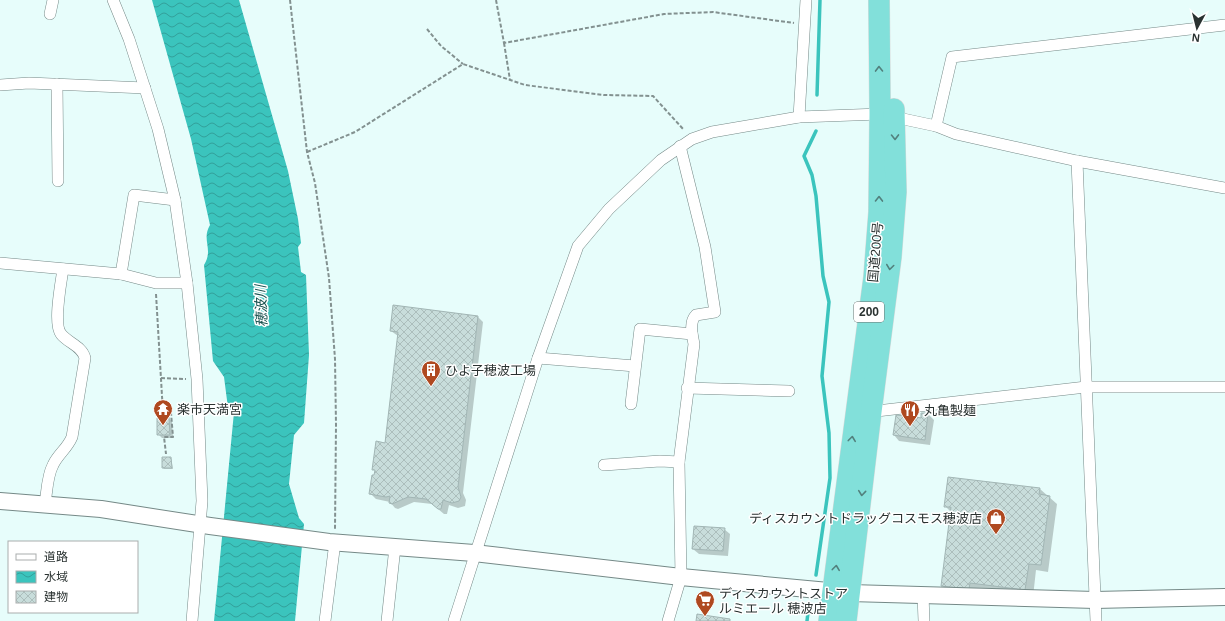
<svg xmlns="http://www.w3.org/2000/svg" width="1225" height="621" viewBox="0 0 1225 621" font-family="Arial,'Noto Sans JP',sans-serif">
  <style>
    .water { fill: url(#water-waves) }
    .shadow { fill: #0003 }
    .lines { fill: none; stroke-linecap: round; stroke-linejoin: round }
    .stream { stroke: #3bc4bd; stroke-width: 3.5 }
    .building { fill: url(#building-cross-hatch); stroke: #a2b6b5 }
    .street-casing { stroke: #758987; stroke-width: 12 }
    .secondary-casing { stroke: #758987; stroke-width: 18 }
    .highway-casing { stroke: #d9dada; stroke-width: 22 }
    .path { stroke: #839190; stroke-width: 2; stroke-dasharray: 4 2; stroke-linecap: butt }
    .street { stroke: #fff; stroke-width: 11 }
    .secondary { stroke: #fff; stroke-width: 16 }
    .highway { stroke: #82e0da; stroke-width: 21 }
    .oneway { stroke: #52807d }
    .labels { text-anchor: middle; stroke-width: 3; stroke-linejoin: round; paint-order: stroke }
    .shield { fill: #fff; stroke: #6a706f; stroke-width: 1 }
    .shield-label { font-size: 12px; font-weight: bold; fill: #2a3231 }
    .street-label { font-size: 13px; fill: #2a3231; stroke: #fff }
    .poi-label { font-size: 13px; fill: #2a3231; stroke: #fff; text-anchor: start }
    .water-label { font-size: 14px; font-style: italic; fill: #1a524f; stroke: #fff }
  </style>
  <defs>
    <pattern id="water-waves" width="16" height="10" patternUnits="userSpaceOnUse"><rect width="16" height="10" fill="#3bc4bd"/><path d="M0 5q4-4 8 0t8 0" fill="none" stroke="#32a09a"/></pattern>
    <pattern id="building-cross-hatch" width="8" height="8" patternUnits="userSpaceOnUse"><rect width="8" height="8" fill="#c8dddb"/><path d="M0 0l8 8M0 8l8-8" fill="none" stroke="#acbebc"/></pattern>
  </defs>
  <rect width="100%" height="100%" fill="#e7fdfb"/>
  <path class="water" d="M152,0h87l49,171 10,48 3,24 -3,4 3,25 5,3 3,80 -5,68 -10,12 -5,49 10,34 5,6 -9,97h-81l20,-209 -6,-4 -4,-31 -11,-16 -9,-96c10,-16 -3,-25 6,-40l-19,-86z"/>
  <g class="shadow">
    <polygon points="478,317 483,322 463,493 466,500 465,506 458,508 449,505 447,514 444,514 432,504 414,502 398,509 395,508 390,502 376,499 370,493 375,476 376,471 373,469 385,444 398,336 391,331"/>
    <polygon points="910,414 915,418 921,419 922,414 928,414 934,420 930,445 899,441 894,435"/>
    <polygon points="169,418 172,422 173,438 162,438 158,434"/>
    <polygon points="171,458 173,469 164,469 163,468"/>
    <polygon points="1040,489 1057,504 1048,572 1036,570 1033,597 949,593 942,585 951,512 945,506"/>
    <polygon points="724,529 730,534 728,556 699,554 693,549"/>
  </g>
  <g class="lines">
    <g class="stream">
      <polyline points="817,95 820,0"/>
      <polyline points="816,575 830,478 829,433 822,376 829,302 823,276 816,196 812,175 804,156 816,131"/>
      <polyline points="807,621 809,604"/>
    </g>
  </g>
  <g class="building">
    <polygon points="393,305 478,316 458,487 461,497 459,501 452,503 443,500 441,509 438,509 426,499 408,497 392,504 389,503 390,496 386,497 369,494 372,475 374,475 375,470 372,470 376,441 385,443 398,332 390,331"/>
    <polygon points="907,412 911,413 910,416 921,418 921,413 928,413 925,440 893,435 896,415 906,416"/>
    <polygon points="169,417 170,435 157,435 157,418"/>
    <polygon points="162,457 171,457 172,468 162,468"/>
    <polygon points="948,477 1040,488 1039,494 1050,496 1041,565 1029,564 1025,590 970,583 969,589 941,586 951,507 944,507"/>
    <polygon points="694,526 725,528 723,551 692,549"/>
    <polygon points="697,614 730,619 730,621 696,621"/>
  </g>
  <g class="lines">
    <defs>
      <g id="street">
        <polyline points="113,0 129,39 158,129 175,200 187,283 197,379 202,501 192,621"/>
        <polyline points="50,14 53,0"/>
        <polyline points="57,84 58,181"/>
        <polyline points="0,85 29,83 145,88"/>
        <polyline points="799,117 806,0"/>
        <polyline points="936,126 952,57 1225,25"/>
        <polyline points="1077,161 1096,621"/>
        <polyline points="0,263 121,274 156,283 187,283"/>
        <polyline points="121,274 134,195 175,200"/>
        <polyline points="538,358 635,366"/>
        <polyline points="687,388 789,391"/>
        <polyline points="631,404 640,329 692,334"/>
        <polyline points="868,412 1086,387 1225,387"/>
        <polyline points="604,465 660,461 679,462"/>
        <path d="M45,504c2,-12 2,-28 8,-39 5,-11 14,-16 19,-28l13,-79c-3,-12 -17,-15 -24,-24 -8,-10 0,-51 2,-65"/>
        <polyline points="923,595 924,621"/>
        <polyline points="325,621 335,542"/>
        <polyline points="387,621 395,547"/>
        <polyline points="454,621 538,358 578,246 609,209 661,160 692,139 712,132 799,117 880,114 936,126 956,134 1077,161 1225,188"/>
        <path d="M668,621l13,-44 -2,-115 15,-118c-2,-10 -5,-22 2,-29l19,-3 -10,-65 -25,-101"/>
      </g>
      <polyline id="secondary" points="0,501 101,509 210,526 329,542 474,553 681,577 850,593 1095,600 1225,597"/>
      <g id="highway">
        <polyline points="829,621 874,277 879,212 880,114 879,0"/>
        <polyline points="846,621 871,412 891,257 896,192 894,109"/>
      </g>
    </defs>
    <use href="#street" class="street-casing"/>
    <use href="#secondary" class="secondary-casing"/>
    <use href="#highway" class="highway-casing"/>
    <g class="path">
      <polyline points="290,0 307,152 315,183 329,278 335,359 336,425 335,529"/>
      <polyline points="496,0 504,43 664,14 713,12 794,23"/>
      <polyline points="427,29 441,46 463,64"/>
      <polyline points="504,43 510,80"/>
      <polyline points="307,152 355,132 463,64 525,85 604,95 653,96 684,130"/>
      <polyline points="156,294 163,413 171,413 173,437 164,437 166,454"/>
      <polyline points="161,378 186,379"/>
    </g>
    <use href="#street" class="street"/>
    <use href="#secondary" class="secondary"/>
    <use href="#highway" class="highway"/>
  </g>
  <defs><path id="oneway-chevron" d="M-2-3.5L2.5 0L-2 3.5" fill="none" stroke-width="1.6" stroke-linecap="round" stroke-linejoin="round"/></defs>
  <g class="oneway">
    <use href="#oneway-chevron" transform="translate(879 69) rotate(-91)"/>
    <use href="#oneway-chevron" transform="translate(895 137) rotate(89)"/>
    <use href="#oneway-chevron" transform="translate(879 199) rotate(-89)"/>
    <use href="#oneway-chevron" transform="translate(890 267) rotate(98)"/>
    <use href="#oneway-chevron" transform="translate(852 439) rotate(-83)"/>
    <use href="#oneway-chevron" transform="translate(862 493) rotate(96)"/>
    <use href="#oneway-chevron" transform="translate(836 568) rotate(-83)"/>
  </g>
  <defs>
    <symbol id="building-pin" viewBox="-11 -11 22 30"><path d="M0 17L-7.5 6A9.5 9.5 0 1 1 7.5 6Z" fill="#af4920" stroke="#fff"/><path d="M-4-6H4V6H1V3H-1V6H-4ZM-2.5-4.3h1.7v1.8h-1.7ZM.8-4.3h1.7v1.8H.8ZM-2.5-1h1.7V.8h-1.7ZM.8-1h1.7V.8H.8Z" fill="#fff"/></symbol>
    <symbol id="temple-pin" viewBox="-11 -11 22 30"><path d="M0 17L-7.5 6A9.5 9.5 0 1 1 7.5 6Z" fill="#af4920" stroke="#fff"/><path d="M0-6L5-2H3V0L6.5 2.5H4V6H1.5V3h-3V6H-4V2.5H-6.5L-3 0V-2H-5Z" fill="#fff"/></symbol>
    <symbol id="restaurant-pin" viewBox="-11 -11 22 30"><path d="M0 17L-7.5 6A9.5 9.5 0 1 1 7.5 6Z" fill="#af4920" stroke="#fff"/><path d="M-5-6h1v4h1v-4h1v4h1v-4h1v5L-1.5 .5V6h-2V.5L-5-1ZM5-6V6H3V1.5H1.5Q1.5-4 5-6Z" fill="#fff"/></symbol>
    <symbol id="shop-pin" viewBox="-11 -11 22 30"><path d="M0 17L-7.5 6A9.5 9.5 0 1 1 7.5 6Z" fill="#af4920" stroke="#fff"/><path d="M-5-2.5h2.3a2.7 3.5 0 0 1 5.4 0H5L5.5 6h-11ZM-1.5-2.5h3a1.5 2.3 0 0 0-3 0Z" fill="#fff"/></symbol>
    <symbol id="supermarket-pin" viewBox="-11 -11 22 30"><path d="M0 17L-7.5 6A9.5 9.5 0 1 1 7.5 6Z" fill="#af4920" stroke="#fff"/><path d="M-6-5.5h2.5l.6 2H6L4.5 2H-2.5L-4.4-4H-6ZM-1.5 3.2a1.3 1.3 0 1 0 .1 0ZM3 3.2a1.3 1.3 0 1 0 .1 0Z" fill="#fff"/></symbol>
  </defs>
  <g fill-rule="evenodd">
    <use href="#building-pin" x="420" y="359" width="22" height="30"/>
    <use href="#temple-pin" x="152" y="398" width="22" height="30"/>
    <use href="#restaurant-pin" x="899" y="399" width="22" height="30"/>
    <use href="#shop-pin" x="985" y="507" width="22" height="30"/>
    <use href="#supermarket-pin" x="694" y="589" width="22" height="30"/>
  </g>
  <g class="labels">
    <rect class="shield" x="854" y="302" width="30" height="20" rx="3"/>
    <g class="shield-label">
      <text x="869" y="316">200</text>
    </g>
    <g class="street-label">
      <text transform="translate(875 252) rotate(-85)" y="5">国道200号</text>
    </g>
    <g class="poi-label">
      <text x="445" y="375">ひよ子穂波工場</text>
      <text x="177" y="414">楽市天満宮</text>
      <text x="924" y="415">丸亀製麺</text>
      <text x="982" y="523" text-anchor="end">ディスカウントドラッグコスモス穂波店</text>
      <text x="719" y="598">ディスカウントストア<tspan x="719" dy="15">ルミエール 穂波店</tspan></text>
    </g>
    <g class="water-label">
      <text transform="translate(261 306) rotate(-92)" y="5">穂波川</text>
    </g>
  </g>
  <rect x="8" y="541" width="130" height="72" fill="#ffffff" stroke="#aaadad"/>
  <rect x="16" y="554" width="20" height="6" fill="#ffffff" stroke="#aaadad"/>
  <text x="44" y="561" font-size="12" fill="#2a3231">道路</text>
  <rect x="16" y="571" width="20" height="12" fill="url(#water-waves)" stroke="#aaadad"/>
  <text x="44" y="581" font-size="12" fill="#2a3231">水域</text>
  <rect x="16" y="591" width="20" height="12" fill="url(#building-cross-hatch)" stroke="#aaadad"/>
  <text x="44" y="601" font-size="12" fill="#2a3231">建物</text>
  <g transform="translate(1197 28) rotate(187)" stroke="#ffffff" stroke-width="3" paint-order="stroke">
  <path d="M0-3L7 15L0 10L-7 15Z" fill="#2a3231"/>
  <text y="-6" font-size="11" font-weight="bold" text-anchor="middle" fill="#2a3231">N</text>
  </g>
</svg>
